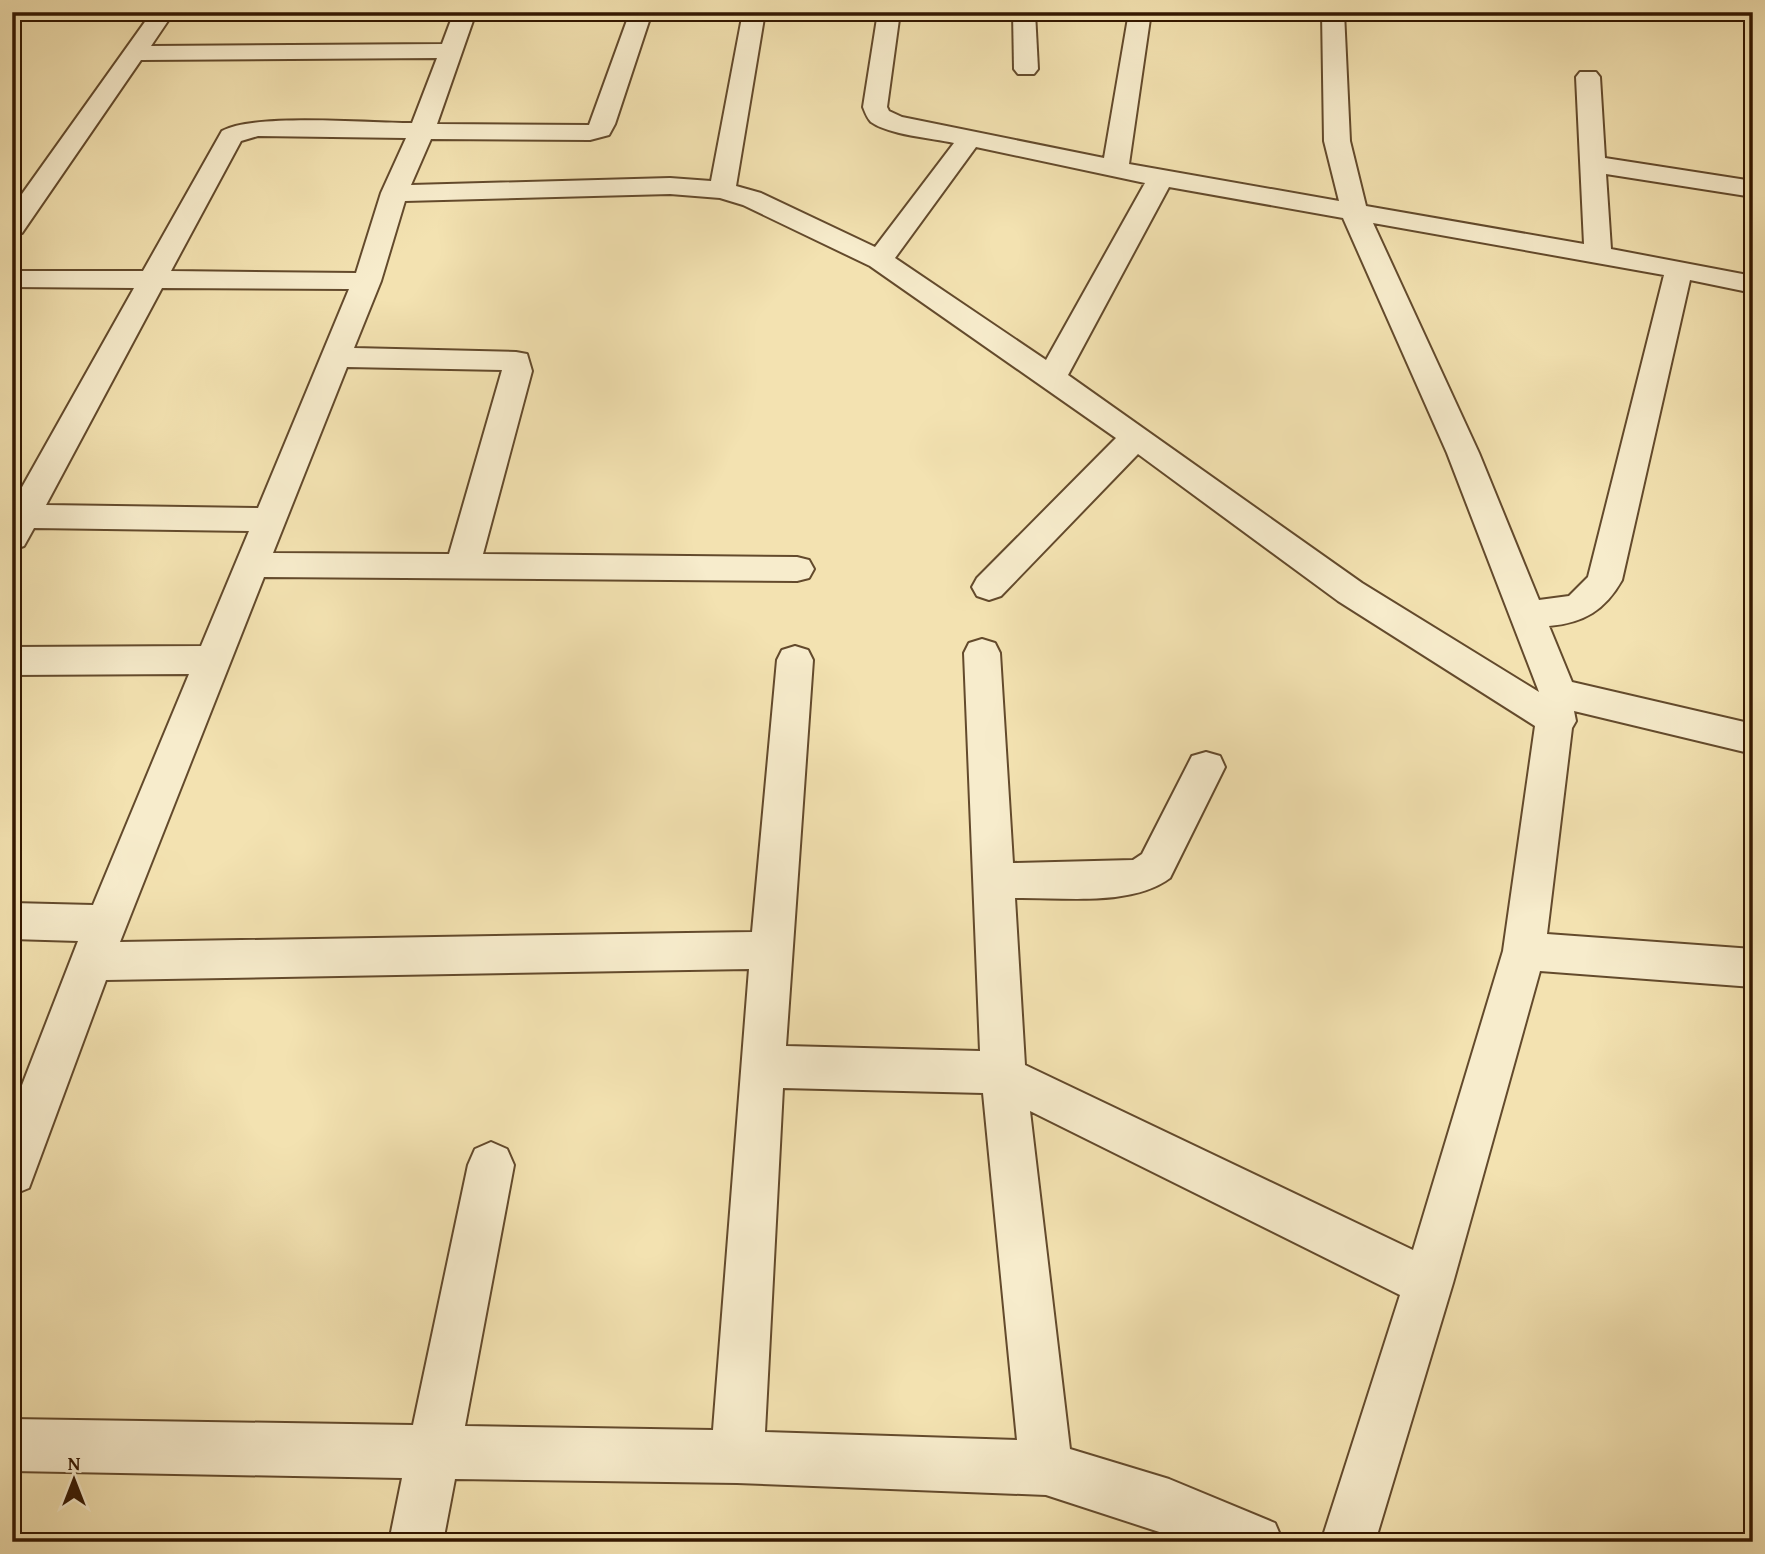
<svg xmlns="http://www.w3.org/2000/svg" width="1765" height="1554" viewBox="0 0 1765 1554" font-family="'Gentium Book Plus',serif">
  <style>
    .lines { fill: none; stroke-linecap: round; stroke-linejoin: round }
    .minor-casing { stroke: #634a2c; stroke-width: 4 }
    .minor { fill: #f7eccc; fill-rule: evenodd }
  </style>
  <rect width="100%" height="100%" fill="#f3e2b1"/>
  <filter id="stains"><feTurbulence type="fractalNoise" baseFrequency=".00286" numOctaves="4"/><feColorMatrix values="0 0 0 0 .2 0 0 0 0 .09 0 0 0 0 .02 0 0 0 .5 -.17"/></filter>
  <radialGradient id="worn" r=".72"><stop offset=".6" stop-color="#630" stop-opacity="0"/><stop offset="1" stop-color="#630" stop-opacity=".3"/></radialGradient>
  <g class="lines">
    <defs>
      <g id="minor">
        <path d="M152,12h22l-23,34 291,-2 12,-32h22l-39,112 152,1 41,-113h22l-37,112 -6,11 -19,5 -159,-1 -20,46 259,-7 41,3 32,-169h22l-29,174 25,7 114,54 79,-104c-22,-5 -65,-8 -83,-21 -4,-4 -6,-10 -8,-15l15,-95h22l-13,95 2,4 13,6 202,41 25,-146h22l-22,152 210,37 -15,-60 -2,-129h22l6,129 16,65 218,38 -8,-167 4,-5h16l4,5 5,81 148,23v16l-147,-23 5,75 142,27v17l-63,-13 -68,300c-17,30 -38,43 -73,46l23,56 181,42v30l-179,-43 2,10 -4,7 -25,206 206,15v38l-213,-16 -87,312 -78,259h-54l79,-247 -370,-184 40,338 99,30 106,44 8,19h-93l-144,-47 -309,-12 -282,-4 -12,63h-54l13,-64 -390,-7v-52l401,6 55,-260 7,-16 16,-7 16,7 7,16 -49,261 248,4 36,-461 -643,11 -77,208 -17,7v-84l66,-170 -66,-2v-36l81,2 96,-231 -177,1v-28l189,-1 48,-115 -215,-3 -10,18 -12,4v-45l122,-217 -122,-1v-16h131l79,-140c32,-18 148,-8 190,-8l25,-65 -296,2 -119,173 -10,2v-27zM258,136l148,2 -25,55 -25,80 -185,-2 70,-130zM976,147l169,36 -99,177 -151,-102zM1169,187l174,31 104,235 92,239 -177,-109 -294,-208zM670,194l50,4 23,7 127,61 246,172 -139,140 -5,9 5,9 12,4 12,-4 137,-142 200,147 197,125 -32,225 -90,299 -388,-185 -10,-167c48,-1 116,9 155,-20l55,-111 -5,-11 -14,-4 -14,4 -50,98 -9,6 -120,3 -13,-210 -5,-10 -13,-4 -13,4 -5,10 16,398 -194,-5 27,-386 -5,-10 -13,-4 -13,4 -5,10 -25,272 -632,10 144,-365 533,4 12,-3 5,-9 -5,-9 -12,-3 -314,-3 49,-183 -5,-17 -11,-2 -162,-4 27,-67 24,-80zM1373,223l291,52 -76,302 -19,19 -30,4 -60,-147zM162,288l187,1 -91,219 -212,-3zM347,367l155,3 -53,184 -176,-1zM783,1088l200,5 34,347 -252,-8z"/>
        <polygon points="1013,12 1035,12 1038,69 1034,74 1018,74 1014,69"/>
      </g>
    </defs>
    <use href="#minor" class="minor-casing"/>
    <use href="#minor" class="minor"/>
  </g>
  <rect width="1765" height="1554" fill="none" stroke="#f3e2b1" stroke-width="42"/>
  <rect x="14" y="14" width="1737" height="1526" fill="none" stroke="#331700" stroke-width="3.5"/>
  <rect x="21" y="21" width="1723" height="1512" fill="none" stroke="#331700" stroke-width="2"/>
  <g transform="translate(74 1480)" stroke="#f7eccc" stroke-width="5" paint-order="stroke">
  <path d="M0-5L12 26L0 18L-12 26Z" fill="#331700"/>
  <text y="-10" font-size="19" font-weight="bold" text-anchor="middle" fill="#331700">N</text>
  </g>
  <rect width="100%" height="100%" filter="url(#stains)"/>
  <rect width="100%" height="100%" fill="url(#worn)"/>
</svg>
